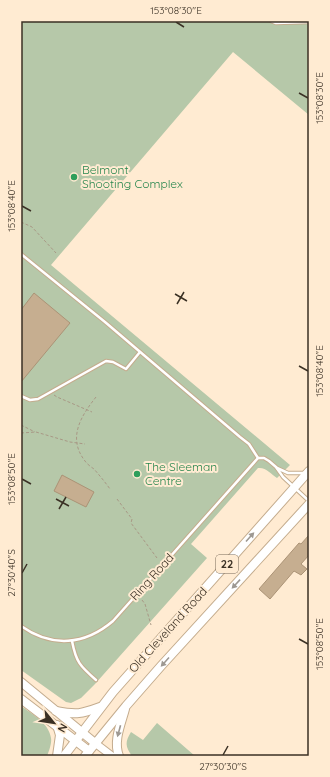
<svg xmlns="http://www.w3.org/2000/svg" width="330" height="777" viewBox="0 0 330 777" font-family="Quicksand,sans-serif">
  <style>
    .green { fill: #b6c8a9 }
    .building { fill: #c6ae90; stroke: #ab9376 }
    .lines { fill: none; stroke-linecap: round; stroke-linejoin: round }
    .service-casing { stroke: #c4ac8e; stroke-width: 4.5 }
    .secondary-casing { stroke: #c4ac8e; stroke-width: 9 }
    .primary-casing { stroke: #c4ac8e; stroke-width: 10 }
    .trunk-casing { stroke: #c4ac8e; stroke-width: 10 }
    .path { stroke: #a89885; stroke-width: 1; stroke-dasharray: 3 2; stroke-linecap: butt }
    .service { stroke: #fff; stroke-width: 2.5 }
    .secondary { stroke: #fff; stroke-width: 7 }
    .primary { stroke: #fff; stroke-width: 8 }
    .trunk { stroke: #fff; stroke-width: 8 }
    .oneway { fill: #9d9892 }
    .ticks { fill: none; stroke: #3b3125; stroke-width: 1.5 }
    .leisure-dot { fill: #2e9e5b; stroke: #ffebd2; stroke-width: 1.5 }
    .labels { text-anchor: middle; stroke-width: 4; stroke-linejoin: round; paint-order: stroke }
    .shield { fill: #ffebd2; stroke: #766959; stroke-width: 1 }
    .shield-label { font-size: 11px; font-weight: bold; fill: #3b3125 }
    .leisure-label { font-size: 12px; fill: #27864d; stroke: #ffebd2; text-anchor: start }
    .street-label { font-size: 12px; fill: #3b3125; stroke: #ffebd2 }
    .neatline { fill: none; stroke: #3b3125; stroke-width: 1.5 }
    .ticks-label { font-size: 10px; text-anchor: middle; fill: #3b3125 }
  </style>
  <rect width="100%" height="100%" fill="#ffebd2"/>
  <g class="green">
    <path d="M21,21h288v94l-76,-63 -182,213 239,200 -13,13c-6,-4 -11,-11 -19,-10l-67,76 16,14 -112,126 -14,14 -10,5 -5,-1 -45,-32z"/>
    <path d="M21,706c11,8 28,17 30,32 1,5 -2,13 -4,18h-26z"/>
    <path d="M157,723l38,33h-63c-7,-10 -7,-14 -1,-24l12,8z"/>
  </g>
  <g class="building">
    <polygon points="34,293 70,323 21,382 21,310"/>
    <polygon points="62,475 94,492 86,507 54,491"/>
    <polygon points="309,535 309,555 301,564 307,569 301,575 294,571 270,599 259,589 299,543 301,544"/>
  </g>
  <g class="lines">
    <defs>
      <g id="service">
        <polyline points="271,21 276,23 309,22"/>
        <polyline points="21,254 105,322 240,437 249,444 258,458"/>
        <polyline points="21,396 30,400 38,399 106,361 113,362 126,369 140,352"/>
        <polyline points="277,468 288,473 305,473"/>
        <path d="M21,626c31,22 64,19 92,-5l145,-163h6l5,3 7,6 7,10 26,24"/>
        <path d="M72,641c4,21 8,25 24,39"/>
      </g>
      <polyline id="secondary" points="95,743 112,756"/>
      <g id="primary">
        <polyline points="21,682 95,743"/>
        <polyline points="21,699 89,751"/>
      </g>
      <g id="trunk">
        <path d="M56,711c21,4 25,3 44,-4"/>
        <polyline points="57,725 60,735 57,756"/>
        <polyline points="64,756 113,692 309,471"/>
        <polyline points="85,756 126,706 161,666 309,504"/>
        <path d="M119,756c-6,-15 2,-32 6,-47"/>
      </g>
    </defs>
    <use href="#service" class="service-casing"/>
    <use href="#secondary" class="secondary-casing"/>
    <use href="#primary" class="primary-casing"/>
    <use href="#trunk" class="trunk-casing"/>
    <g class="path">
      <polyline points="21,222 32,227 56,253"/>
      <polyline points="54,395 57,397 92,412"/>
      <path d="M96,397c-15,19 -29,41 -11,64 2,3 6,6 9,8 6,7 11,13 16,20"/>
      <polyline points="21,425 35,432"/>
      <polyline points="21,433 36,432 70,442 85,444"/>
      <polyline points="117,499 132,519 131,523 157,558"/>
      <polyline points="142,600 145,604 151,625"/>
    </g>
    <use href="#service" class="service"/>
    <use href="#secondary" class="secondary"/>
    <use href="#primary" class="primary"/>
    <use href="#trunk" class="trunk"/>
  </g>
  <defs><path id="oneway-solid" d="M-6-.8H1V-3.2L6.5 0L1 3.2V.8H-6Z"/></defs>
  <g class="oneway">
    <use href="#oneway-solid" transform="translate(250 537) rotate(-48)"/>
    <use href="#oneway-solid" transform="translate(236 584) rotate(133)"/>
    <use href="#oneway-solid" transform="translate(165 662) rotate(132)"/>
    <use href="#oneway-solid" transform="translate(119 731) rotate(105)"/>
  </g>
  <path class="ticks" d="M176,22l8,5M299,93l9,5M22,206l9,5M175,294l12,7M177,304l7,-12M299,366l9,5M22,479l9,5M56,499l13,7M59,509l7,-12M22,573l5,-9M299,639l9,5M223,755l5,-9"/>
  <g class="leisure-dot">
    <circle cx="74" cy="177" r="4"/>
    <circle cx="137" cy="474" r="4"/>
  </g>
  <g class="labels">
    <rect class="shield" x="216" y="555" width="22" height="18" rx="3"/>
    <g class="shield-label">
      <text x="227" y="568">22</text>
    </g>
    <g class="leisure-label">
      <text x="82" y="174">Belmont<tspan x="82" dy="14">Shooting Complex</tspan></text>
      <text x="145" y="471">The Sleeman<tspan x="145" dy="14">Centre</tspan></text>
    </g>
    <g class="street-label">
      <text transform="translate(152 577) rotate(-48)" y="4">Ring Road</text>
      <text transform="translate(168 630) rotate(-48)" y="4">Old Cleveland Road</text>
    </g>
  </g>
  <rect width="330" height="777" fill="none" stroke="#ffebd2" stroke-width="44"/>
  <g transform="translate(54 723) rotate(120)" stroke="#ffebd2" stroke-width="3" paint-order="stroke">
  <path d="M0-3L7 15L0 10L-7 15Z" fill="#3b3125"/>
  <text y="-6" font-size="11" font-weight="bold" text-anchor="middle" fill="#3b3125">N</text>
  </g>
  <rect x="22" y="22" width="286" height="733" class="neatline"/>
  <g class="ticks-label">
    <text x="176" y="14">153°08'30"E</text>
    <text transform="translate(319 98) rotate(-90)" y="4">153°08'30"E</text>
    <text transform="translate(11 206) rotate(-90)" y="4">153°08'40"E</text>
    <text transform="translate(319 371) rotate(-90)" y="4">153°08'40"E</text>
    <text transform="translate(11 479) rotate(-90)" y="4">153°08'50"E</text>
    <text transform="translate(11 573) rotate(-90)" y="4">27°30'40"S</text>
    <text transform="translate(319 644) rotate(-90)" y="4">153°08'50"E</text>
    <text x="223" y="770">27°30'30"S</text>
  </g>
</svg>
